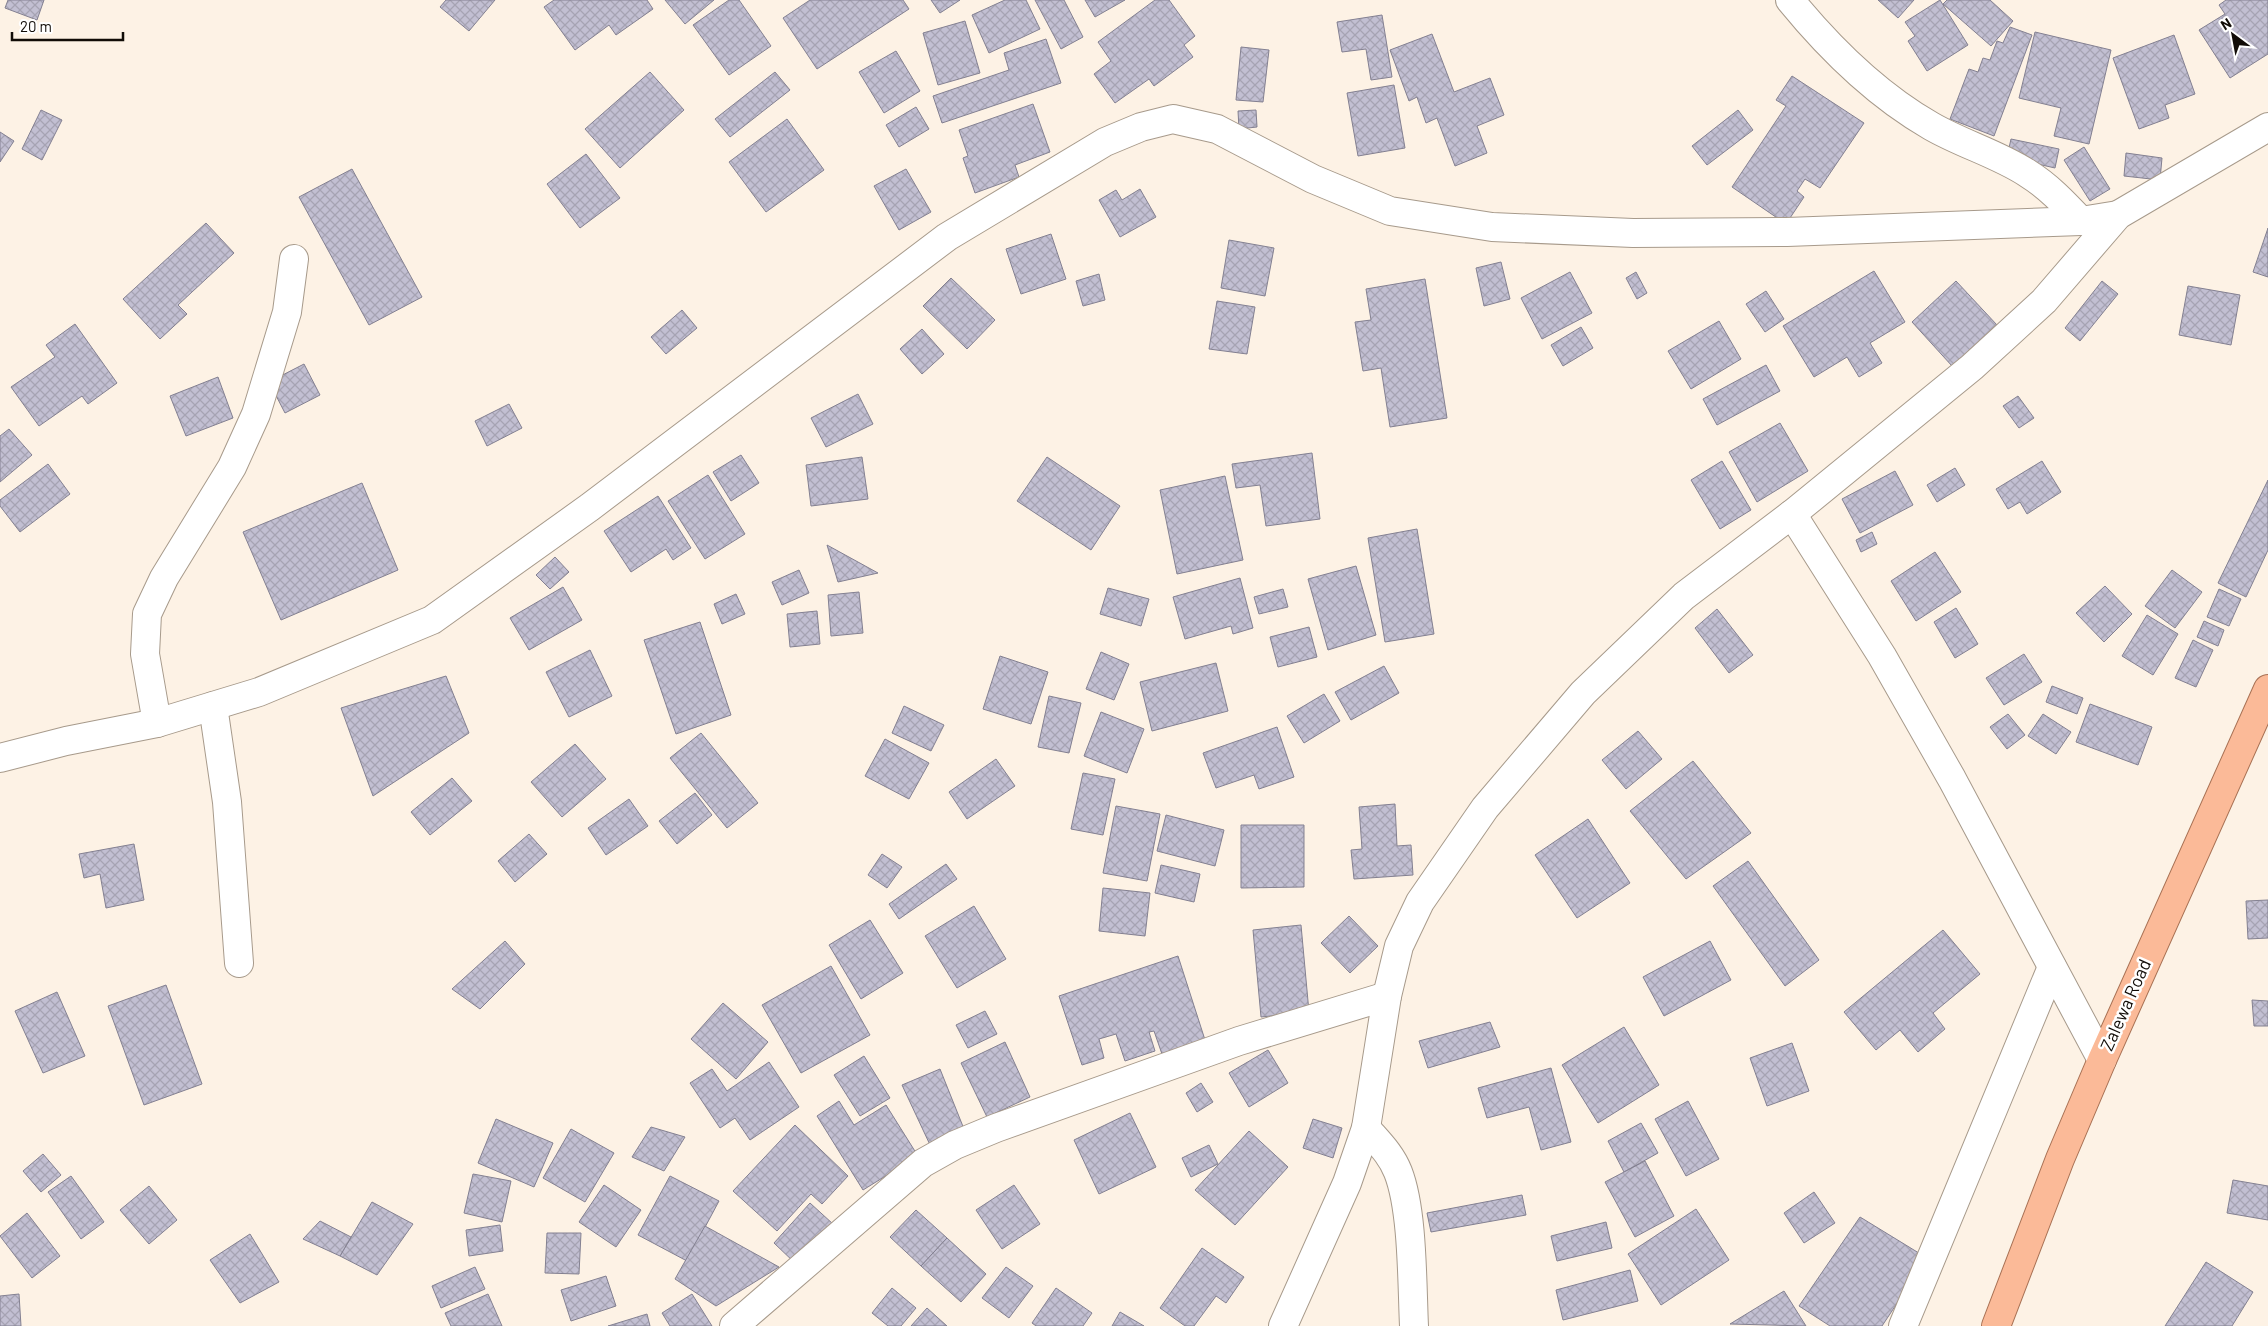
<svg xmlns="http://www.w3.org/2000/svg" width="2268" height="1326" viewBox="0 0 2268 1326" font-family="Barlow,sans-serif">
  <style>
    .building { fill: url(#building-cross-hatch); stroke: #838091 }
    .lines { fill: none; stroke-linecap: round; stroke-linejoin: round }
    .minor-casing { stroke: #a79a8b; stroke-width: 30 }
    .trunk-casing { stroke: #a87154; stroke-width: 30 }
    .minor { stroke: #fff; stroke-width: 28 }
    .trunk { stroke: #fbba98; stroke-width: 28 }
    .labels { text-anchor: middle; stroke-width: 5; stroke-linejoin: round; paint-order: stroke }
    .street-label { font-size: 18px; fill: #110c07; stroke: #fff }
  </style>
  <defs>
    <pattern id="building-cross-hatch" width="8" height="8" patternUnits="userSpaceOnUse" patternTransform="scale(1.25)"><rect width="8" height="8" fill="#c2bfd2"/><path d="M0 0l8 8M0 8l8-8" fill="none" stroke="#a6a3b3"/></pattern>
  </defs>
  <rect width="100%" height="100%" fill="#fdf2e5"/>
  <g class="building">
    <polygon points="8,0 44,0 37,20 5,8"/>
    <polygon points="446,0 495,0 469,31 440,7"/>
    <polygon points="554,0 647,0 653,9 616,35 609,25 575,50 544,7"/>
    <polygon points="665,0 714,0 685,24"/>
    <polygon points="729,0 739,0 771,46 729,75 693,25"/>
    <polygon points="810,0 903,0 909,9 817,69 783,18"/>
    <polygon points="931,0 960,0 940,13"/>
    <polygon points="1005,0 1026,0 1040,29 989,53 972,15"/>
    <polygon points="1035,0 1064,0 1083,37 1061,49"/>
    <polygon points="1085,0 1125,0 1095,17"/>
    <polygon points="1155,0 1169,0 1195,36 1184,45 1193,57 1154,86 1149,79 1115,103 1094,74 1111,61 1098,42"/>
    <polygon points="1878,0 1914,0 1898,18"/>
    <polygon points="1940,0 1968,45 1927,71 1908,41 1915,36 1905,22"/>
    <polygon points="1947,0 1990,0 2013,21 1991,46 1943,4"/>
    <polygon points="2226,0 2268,0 2268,54 2230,78 2199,30 2225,14 2219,5"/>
    <polygon points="1382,15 1392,77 1371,80 1366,49 1342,52 1337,22"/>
    <polygon points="965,21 980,73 938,85 923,33"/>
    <polygon points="2010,27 2032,35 1994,136 1950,119 1969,69 1978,72 1983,58 1990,60 1997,41 2003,43"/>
    <polygon points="2035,32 2111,50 2089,144 2054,136 2061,108 2019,98"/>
    <polygon points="1432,34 1454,92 1490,78 1504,115 1477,126 1487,153 1455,166 1437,118 1426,123 1417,97 1409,101 1390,50"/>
    <polygon points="2174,35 2195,94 2165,105 2169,118 2139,129 2113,58"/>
    <polygon points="1046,39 1061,83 942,123 933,96 1009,70 1004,53"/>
    <polygon points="1241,47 1269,50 1263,102 1236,100"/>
    <polygon points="896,51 920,91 884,113 859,72"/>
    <polygon points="650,72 684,110 620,168 585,129"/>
    <polygon points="775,72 790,90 730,137 715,119"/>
    <polygon points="1792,76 1864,123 1820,188 1805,179 1797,191 1804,197 1786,224 1732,187 1786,106 1776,100"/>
    <polygon points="1394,85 1405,148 1358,156 1347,93"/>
    <polygon points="1033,104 1050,152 1015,165 1019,177 975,193 963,158 968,156 959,130"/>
    <polygon points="916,107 929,129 899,147 886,125"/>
    <polygon points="41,110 62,120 42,160 22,149"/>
    <polygon points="1256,110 1257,127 1239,129 1238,111"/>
    <polygon points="1738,110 1753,130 1707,165 1692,146"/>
    <polygon points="787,119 824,170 766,212 729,162"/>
    <polygon points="0,132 14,141 0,162"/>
    <polygon points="2011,139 2059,149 2055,168 2007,157"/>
    <polygon points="2084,147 2110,189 2090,201 2064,160"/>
    <polygon points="2126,153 2162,158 2160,180 2124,176"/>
    <polygon points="586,154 620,198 580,228 547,184"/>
    <polygon points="352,169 422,297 369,325 299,197"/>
    <polygon points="906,169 931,212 899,230 874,186"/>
    <polygon points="1140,189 1156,217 1120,237 1099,200 1116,190 1122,200"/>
    <polygon points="206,223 234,253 178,305 187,314 160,339 123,299"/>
    <polygon points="2268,228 2268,277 2253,272"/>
    <polygon points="1051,234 1066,279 1021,294 1006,249"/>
    <polygon points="1229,240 1274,248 1265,296 1221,288"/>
    <polygon points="1501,262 1510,299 1484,306 1476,268"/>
    <polygon points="1874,271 1905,322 1870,343 1882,363 1859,377 1847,357 1814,377 1783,326"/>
    <polygon points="1570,272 1592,313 1542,339 1521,298"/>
    <polygon points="1636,272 1647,293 1637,299 1626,278"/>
    <polygon points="1099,274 1105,300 1083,306 1076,281"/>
    <polygon points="951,278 995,320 967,349 923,306"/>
    <polygon points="1425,279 1447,418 1390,427 1381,368 1363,371 1355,322 1371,320 1366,289"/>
    <polygon points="1956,281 1997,325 1952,366 1912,322"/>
    <polygon points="2102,281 2118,294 2080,341 2065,328"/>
    <polygon points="2188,286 2240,295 2231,345 2179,335"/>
    <polygon points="1766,291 1784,319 1765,332 1746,304"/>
    <polygon points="1217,301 1255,307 1247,354 1209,349"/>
    <polygon points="682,310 697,328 666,354 651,337"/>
    <polygon points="1719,321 1741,359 1691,389 1668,351"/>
    <polygon points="75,324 117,383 88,404 82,396 39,426 11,387 55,357 46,345"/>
    <polygon points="1581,327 1593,348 1563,366 1551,345"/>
    <polygon points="922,329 944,354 922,374 900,349"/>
    <polygon points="304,364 320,395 285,413 269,382"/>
    <polygon points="1766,365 1780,391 1717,425 1703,399"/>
    <polygon points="218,377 233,418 186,436 170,396"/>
    <polygon points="858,394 873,424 826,447 811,418"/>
    <polygon points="2018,396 2034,418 2019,428 2003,406"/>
    <polygon points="509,404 522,428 487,446 475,421"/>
    <polygon points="1780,423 1808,471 1757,502 1729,452"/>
    <polygon points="9,429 32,455 0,482 0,436"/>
    <polygon points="1312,453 1320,519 1266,526 1260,485 1236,488 1232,464"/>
    <polygon points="741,455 759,483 731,501 713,472"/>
    <polygon points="862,457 868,499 811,506 806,465"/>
    <polygon points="1047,457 1120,506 1091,550 1017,501"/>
    <polygon points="1722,461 1751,510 1720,529 1691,480"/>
    <polygon points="2042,461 2061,492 2027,514 2020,502 2008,509 1996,489"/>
    <polygon points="48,464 70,494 20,532 0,506 0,500"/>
    <polygon points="1955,468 1965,485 1937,502 1927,485"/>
    <polygon points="1895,471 1913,505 1860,533 1842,499"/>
    <polygon points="708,475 745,534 705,559 668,501"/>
    <polygon points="1225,476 1243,560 1177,574 1160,490"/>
    <polygon points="2268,480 2268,550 2246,597 2218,583"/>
    <polygon points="362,483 398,570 281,620 243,532"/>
    <polygon points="658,496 691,548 673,560 666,549 631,572 604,531"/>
    <polygon points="1417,529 1434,634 1385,642 1368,538"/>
    <polygon points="1872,532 1877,544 1861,552 1856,540"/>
    <polygon points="827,545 878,573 838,582"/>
    <polygon points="1935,552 1961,592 1916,621 1891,581"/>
    <polygon points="555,557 569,572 550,589 536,575"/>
    <polygon points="1356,566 1376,635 1328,650 1308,579"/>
    <polygon points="799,570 809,593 782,605 772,582"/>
    <polygon points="2172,570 2202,592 2175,628 2145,606"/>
    <polygon points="1240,578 1253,628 1233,634 1231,626 1185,639 1173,597"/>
    <polygon points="2105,586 2132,614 2104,642 2076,613"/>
    <polygon points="563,587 582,620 529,650 510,618"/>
    <polygon points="1108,588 1149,599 1141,626 1100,614"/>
    <polygon points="1283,589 1288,607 1259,614 1254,597"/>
    <polygon points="2219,589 2241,599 2229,626 2207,617"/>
    <polygon points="859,592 863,633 831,636 828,595"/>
    <polygon points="736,594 745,614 722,624 714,604"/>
    <polygon points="1956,608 1978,644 1955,658 1934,622"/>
    <polygon points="1717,609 1753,655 1729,673 1695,628"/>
    <polygon points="817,611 820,644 790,647 787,614"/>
    <polygon points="2147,615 2178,634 2153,675 2122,656"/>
    <polygon points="2204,621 2224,630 2218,646 2197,637"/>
    <polygon points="700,622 731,715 676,734 644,640"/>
    <polygon points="1309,627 1317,657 1278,667 1270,637"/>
    <polygon points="2193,640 2213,650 2196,687 2175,678"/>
    <polygon points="590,650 612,696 569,717 546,672"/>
    <polygon points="1101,652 1129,664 1114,700 1086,689"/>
    <polygon points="2024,654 2042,682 2004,705 1986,678"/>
    <polygon points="1000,656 1048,672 1031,724 983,709"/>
    <polygon points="1216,663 1228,711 1152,731 1140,682"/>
    <polygon points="1384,666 1399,693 1351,720 1335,692"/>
    <polygon points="446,676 469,733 373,796 341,708"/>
    <polygon points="2052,686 2083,698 2077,714 2046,702"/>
    <polygon points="1324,694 1340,721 1304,743 1287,716"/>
    <polygon points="1049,696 1081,703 1069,753 1038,747"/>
    <polygon points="2090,704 2152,727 2138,765 2076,742"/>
    <polygon points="904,706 944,725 931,751 892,733"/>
    <polygon points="1101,712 1144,729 1127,773 1084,756"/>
    <polygon points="2008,714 2025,735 2007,749 1990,727"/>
    <polygon points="2043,714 2071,732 2056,754 2028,736"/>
    <polygon points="1277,727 1294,777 1259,789 1254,775 1216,788 1203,753"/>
    <polygon points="1638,731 1662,759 1626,789 1602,760"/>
    <polygon points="701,733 758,803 727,828 670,758"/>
    <polygon points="885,739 929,763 909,799 865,776"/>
    <polygon points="575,744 606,779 562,817 531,782"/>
    <polygon points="996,759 1015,786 967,819 949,792"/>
    <polygon points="1693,761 1751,833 1686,879 1630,811"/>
    <polygon points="1083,773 1115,779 1103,835 1071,829"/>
    <polygon points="452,778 472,801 430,835 411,812"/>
    <polygon points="695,793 712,815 677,844 659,821"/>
    <polygon points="629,799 648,826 606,855 588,828"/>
    <polygon points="1395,804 1397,846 1411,845 1413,875 1354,879 1351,850 1362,849 1359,807"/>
    <polygon points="1116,806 1160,814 1147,881 1103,873"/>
    <polygon points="1166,815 1224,830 1215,866 1157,851"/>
    <polygon points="1588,819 1630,883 1577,918 1535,855"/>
    <polygon points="1241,825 1304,825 1304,887 1241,888"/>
    <polygon points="529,834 547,854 515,882 498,861"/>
    <polygon points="134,844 144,900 106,908 100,874 84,878 79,854"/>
    <polygon points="882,854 902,867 887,888 868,875"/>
    <polygon points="1748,861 1819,960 1785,986 1713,886"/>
    <polygon points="946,864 957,879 899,919 889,904"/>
    <polygon points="1161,865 1200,874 1194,902 1155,893"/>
    <polygon points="1103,888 1150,893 1145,936 1099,931"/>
    <polygon points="2268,900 2268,938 2248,939 2246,901"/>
    <polygon points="974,906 1006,959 957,988 925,936"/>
    <polygon points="1349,916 1378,946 1350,973 1321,943"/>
    <polygon points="870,920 903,973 861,999 829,945"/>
    <polygon points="1301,925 1309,1012 1261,1017 1253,930"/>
    <polygon points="1943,930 1980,974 1933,1013 1945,1029 1918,1052 1900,1030 1876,1050 1844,1012"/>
    <polygon points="505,941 525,964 480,1009 452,989"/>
    <polygon points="1710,941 1731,980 1664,1016 1643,977"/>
    <polygon points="1178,956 1206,1043 1163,1057 1154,1031 1149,1032 1155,1051 1125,1061 1116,1034 1099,1039 1104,1058 1082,1065 1059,996"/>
    <polygon points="831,966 870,1035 801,1073 762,1005"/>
    <polygon points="166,985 202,1084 144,1105 108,1006"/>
    <polygon points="57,992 85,1056 43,1073 15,1011"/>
    <polygon points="2252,1000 2268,1001 2268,1026 2254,1026"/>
    <polygon points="723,1003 768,1042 736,1079 691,1039"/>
    <polygon points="985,1011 997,1034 968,1048 956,1025"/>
    <polygon points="1490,1022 1500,1047 1428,1068 1419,1041"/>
    <polygon points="1624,1027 1659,1085 1598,1123 1562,1065"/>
    <polygon points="1005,1042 1030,1097 987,1117 961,1063"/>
    <polygon points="1792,1043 1809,1091 1767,1106 1750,1058"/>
    <polygon points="1268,1050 1288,1083 1249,1107 1229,1073"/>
    <polygon points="864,1056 890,1098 860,1116 834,1075"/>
    <polygon points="769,1062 799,1107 750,1140 735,1118 720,1128 690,1083 712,1069 727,1091"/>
    <polygon points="1551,1068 1571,1142 1541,1150 1529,1107 1487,1118 1478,1088"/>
    <polygon points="940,1069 966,1134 931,1147 902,1085"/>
    <polygon points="1201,1083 1213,1102 1197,1112 1186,1093"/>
    <polygon points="839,1101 854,1125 886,1105 918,1156 863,1190 817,1116"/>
    <polygon points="1688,1101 1719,1159 1686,1176 1655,1119"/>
    <polygon points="1130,1113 1156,1167 1099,1194 1074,1140"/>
    <polygon points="496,1119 553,1143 534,1187 478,1163"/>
    <polygon points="1313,1119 1342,1128 1333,1158 1303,1148"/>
    <polygon points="1641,1123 1658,1153 1624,1172 1608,1141"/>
    <polygon points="795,1125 848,1176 822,1204 811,1194 777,1231 733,1191"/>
    <polygon points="651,1127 685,1137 664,1171 632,1157"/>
    <polygon points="571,1129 614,1153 585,1202 543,1178"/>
    <polygon points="1249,1131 1288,1167 1235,1225 1195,1190"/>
    <polygon points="1209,1145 1218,1164 1191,1177 1182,1158"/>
    <polygon points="43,1154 61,1175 41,1192 23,1171"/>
    <polygon points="1645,1161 1674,1216 1635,1237 1605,1182"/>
    <polygon points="473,1174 511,1181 502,1222 464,1213"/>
    <polygon points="71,1176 104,1222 81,1239 48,1192"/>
    <polygon points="670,1176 719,1201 687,1261 638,1235"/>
    <polygon points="2233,1180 2268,1186 2268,1220 2227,1213"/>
    <polygon points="604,1185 641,1210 616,1247 579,1222"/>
    <polygon points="1014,1185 1040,1224 1002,1249 976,1210"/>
    <polygon points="149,1186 177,1220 149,1244 120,1210"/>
    <polygon points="1814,1192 1835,1223 1804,1243 1784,1213"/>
    <polygon points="1522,1195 1526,1215 1431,1232 1427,1213"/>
    <polygon points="372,1202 413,1224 377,1275 340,1256"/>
    <polygon points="810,1203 833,1224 796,1264 774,1243"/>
    <polygon points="1696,1209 1729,1260 1661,1305 1628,1254"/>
    <polygon points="916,1210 947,1238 921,1266 890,1237"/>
    <polygon points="27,1213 60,1256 32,1278 0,1236"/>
    <polygon points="1860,1217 1927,1258 1882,1326 1830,1326 1799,1306"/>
    <polygon points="320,1221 351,1237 340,1256 303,1239"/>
    <polygon points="1606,1222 1612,1248 1557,1261 1551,1236"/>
    <polygon points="500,1225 503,1251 469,1256 466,1230"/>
    <polygon points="705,1226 779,1267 716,1306 675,1279"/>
    <polygon points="547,1233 581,1233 579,1274 545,1273"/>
    <polygon points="250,1234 279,1282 240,1303 210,1260"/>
    <polygon points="947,1238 986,1274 961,1302 921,1266"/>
    <polygon points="1202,1248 1244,1277 1226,1303 1216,1296 1194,1326 1185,1326 1160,1308"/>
    <polygon points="2206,1262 2253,1292 2232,1326 2165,1326"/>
    <polygon points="475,1267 485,1289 441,1308 432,1286"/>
    <polygon points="1006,1267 1033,1286 1009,1318 982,1298"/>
    <polygon points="1630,1270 1638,1301 1563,1320 1556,1290"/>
    <polygon points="606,1276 616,1306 571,1321 561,1290"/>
    <polygon points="892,1288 916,1308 901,1326 888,1326 872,1313"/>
    <polygon points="1056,1288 1092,1313 1083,1326 1036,1326 1032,1323"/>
    <polygon points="1784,1291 1806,1326 1730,1324"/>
    <polygon points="19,1294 21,1326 0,1326 0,1296"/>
    <polygon points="488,1294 502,1326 451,1326 445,1313"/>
    <polygon points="692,1294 712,1326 670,1326 662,1313"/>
    <polygon points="927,1308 947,1326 911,1326"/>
    <polygon points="1120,1312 1144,1326 1112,1326"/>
    <polygon points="647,1314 650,1326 608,1326"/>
  </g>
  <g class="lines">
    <defs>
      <g id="minor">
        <path d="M1790,0c40,49 87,95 141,126 31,18 67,28 96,47 21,13 37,30 54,48"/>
        <polyline points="1792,514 1882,656 1952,779 2102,1060"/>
        <polyline points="213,706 227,802 239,963"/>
        <polyline points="157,723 145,654 147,614 164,578 232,467 256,414 287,312 294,259"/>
        <polyline points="0,758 66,741 157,723 259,692 432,620 590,507 947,237 1105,142 1141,127 1173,119 1217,129 1313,179 1390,211 1492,227 1633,233 1787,232 2081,221 2118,215"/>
        <path d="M1366,1128c12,14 25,26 32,44 15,38 14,112 16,154"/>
        <polyline points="734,1326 923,1163 955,1145 996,1128 1239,1041 1387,996"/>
        <polyline points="1283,1326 1347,1183 1366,1128 1387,996 1399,946 1420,902 1485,808 1583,693 1684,596 1792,514 1972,367 2044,301 2118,215 2268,127"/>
        <polyline points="1903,1326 2052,967"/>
      </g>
      <polyline id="trunk" points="1996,1326 2060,1159 2102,1060 2268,689"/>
    </defs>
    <use href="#minor" class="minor-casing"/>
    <use href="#trunk" class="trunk-casing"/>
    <use href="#minor" class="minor"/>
    <use href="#trunk" class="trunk"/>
  </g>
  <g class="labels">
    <g class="street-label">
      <text transform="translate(2126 1005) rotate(-66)" y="6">Zalewa Road</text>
    </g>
  </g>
  <g transform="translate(2233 35) rotate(328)" stroke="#ffffff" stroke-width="4" paint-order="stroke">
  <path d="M0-4L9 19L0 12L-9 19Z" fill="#110c07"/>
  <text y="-8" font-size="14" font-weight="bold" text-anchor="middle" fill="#110c07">N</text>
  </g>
  <path d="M12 32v8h111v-8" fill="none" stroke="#110c07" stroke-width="2.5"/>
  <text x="20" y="32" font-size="15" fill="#110c07" stroke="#ffffff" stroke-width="4" paint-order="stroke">20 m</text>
</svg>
